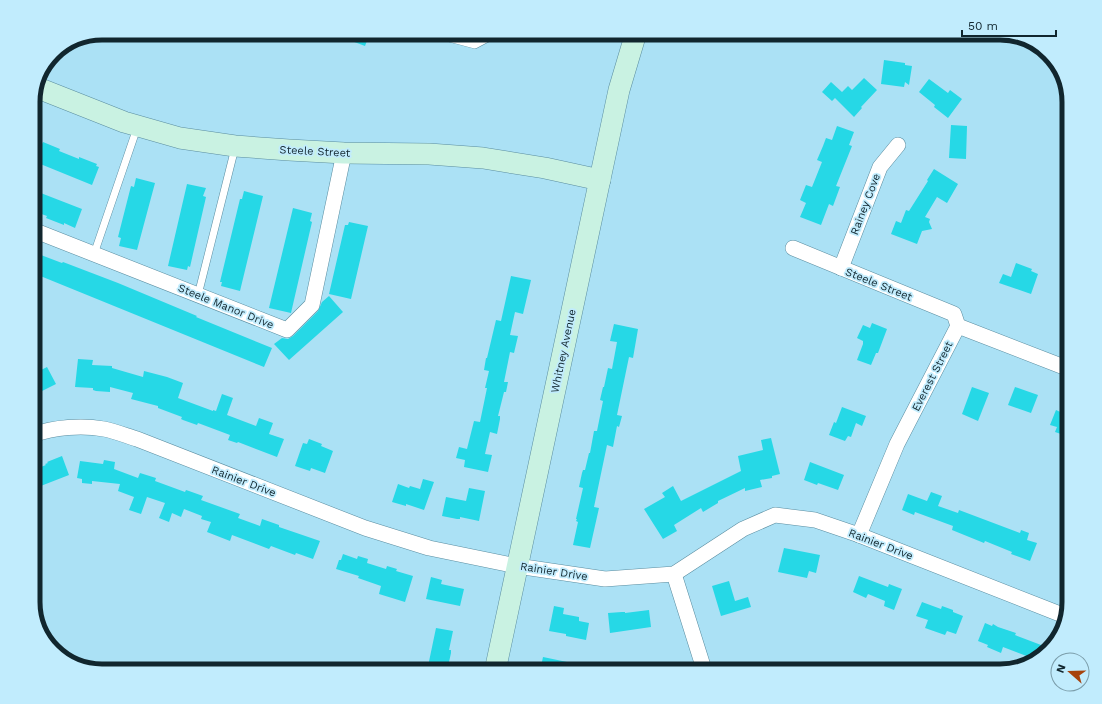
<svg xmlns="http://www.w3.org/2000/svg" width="1102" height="704" viewBox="0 0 1102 704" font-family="'Work Sans',sans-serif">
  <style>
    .building { fill: #26d8e6 }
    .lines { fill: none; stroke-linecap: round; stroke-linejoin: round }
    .lane-casing { stroke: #5a8da0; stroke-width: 8 }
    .street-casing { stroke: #5a8da0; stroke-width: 16 }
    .secondary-casing { stroke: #5a8da0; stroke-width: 22 }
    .lane { stroke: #fff; stroke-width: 7 }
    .street { stroke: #fff; stroke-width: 15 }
    .secondary { stroke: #c9f2e2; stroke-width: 21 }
    .labels { text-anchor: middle; stroke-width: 3.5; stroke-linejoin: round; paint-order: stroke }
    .street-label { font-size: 11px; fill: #11262e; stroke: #c1ecfd }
    .rim { fill: none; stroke: #11262e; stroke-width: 5 }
  </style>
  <rect width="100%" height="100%" fill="#abe1f5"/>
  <g class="building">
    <polygon points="333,33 370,33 365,46 333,34"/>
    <polygon points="884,60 905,63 905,65 912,66 909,85 905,82 904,87 881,84"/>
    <polygon points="864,78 877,90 861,107 862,108 854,117 835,98 832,101 822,92 831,82 842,92 848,86 852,90"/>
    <polygon points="929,79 948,93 950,90 962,99 948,118 934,107 935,105 919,92"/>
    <polygon points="951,125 967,126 966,159 949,158"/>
    <polygon points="837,126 854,132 849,145 852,146 836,186 840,187 833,206 829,204 821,225 800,217 806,203 800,200 806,185 812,187 822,162 817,160 823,146 826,138 832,140"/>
    <polygon points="33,141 42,144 43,142 60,149 59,151 79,159 79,157 97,164 96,166 99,167 92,185 33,161"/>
    <polygon points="934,169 958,184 947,203 937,197 925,217 930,219 929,222 932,229 922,231 917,244 891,234 896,221 901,223 906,210 909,211 928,181 927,180"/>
    <polygon points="136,178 155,183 137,250 119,246 121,238 118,237 131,186 134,187"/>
    <polygon points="187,184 206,188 203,196 206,197 190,267 188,266 187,270 168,266"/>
    <polygon points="33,190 82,209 75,228 64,223 64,225 46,218 47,216 33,211"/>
    <polygon points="244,191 263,196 240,291 221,286 222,282 220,282 240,199 242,199"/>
    <polygon points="293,208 312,213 310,221 312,222 291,313 269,308"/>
    <polygon points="349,222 368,226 351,299 329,294 345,225 348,225"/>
    <polygon points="33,252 62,263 63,262 118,283 197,316 196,317 272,348 264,367 33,273"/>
    <polygon points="1016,263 1032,269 1031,271 1038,274 1031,294 999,283 1003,274 1011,277"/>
    <polygon points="511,276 531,280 523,314 515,312 510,335 518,336 514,353 510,352 504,382 508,382 506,392 504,392 498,416 500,416 500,419 497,434 490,432 485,454 492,455 488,472 464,467 465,460 456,458 459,447 467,449 474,421 480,422 487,388 485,388 489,371 484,370 486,358 487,358 496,320 501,321"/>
    <polygon points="329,296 343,312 289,360 274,344 282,338 288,339 293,336 318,311 322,302"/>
    <polygon points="872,323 887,329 878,353 876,353 871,365 857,360 863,344 863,341 857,338 863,325 870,328"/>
    <polygon points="614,324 638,329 633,358 629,357 617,415 622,416 619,427 617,426 613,447 607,445 594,507 599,508 590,548 573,545 578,522 576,521 577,519 576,519 583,488 579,487 582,473 583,470 585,470 589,453 590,453 594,431 597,431 603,401 600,400 603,387 604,387 608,368 612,369 617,342 610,341"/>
    <polygon points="78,359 93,360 92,365 112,366 112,368 143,377 144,371 167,377 183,383 178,398 213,411 213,410 216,411 222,394 233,398 227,415 256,426 259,418 273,423 269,434 284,439 277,457 238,442 237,443 228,440 230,435 198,423 197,425 183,420 181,419 182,417 158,408 158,406 131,399 133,393 110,387 110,392 96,391 93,390 93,388 75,387"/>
    <polygon points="47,367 56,384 42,391 39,392 39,390 33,393 33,374"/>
    <polygon points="972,387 989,393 978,421 962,414"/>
    <polygon points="1015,387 1038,395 1031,413 1008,405"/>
    <polygon points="842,407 866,416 862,426 856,423 851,437 848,436 845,441 829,435 834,422 836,423"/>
    <polygon points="1056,410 1069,416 1069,430 1066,429 1064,435 1055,432 1057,427 1050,425"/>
    <polygon points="771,438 780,474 772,476 772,478 760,480 762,487 745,491 745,488 718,501 718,503 703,512 701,508 674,525 677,531 663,539 644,509 665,497 662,493 673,486 681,501 741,471 738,456 763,450 761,440"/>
    <polygon points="309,439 322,444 321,446 333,451 325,473 311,468 310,471 295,466 303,443 307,444"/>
    <polygon points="62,456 69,475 33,489 33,470 46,465 45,464 48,463 47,462"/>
    <polygon points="104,460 115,462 114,469 138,478 140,473 156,478 155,481 185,492 186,490 189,491 203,496 201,500 240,514 238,518 260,526 262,519 279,525 279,527 320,541 313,559 296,553 295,555 271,546 269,549 232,535 230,541 207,532 211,522 201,519 202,516 184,509 181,517 172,513 169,522 159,518 165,503 147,497 141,514 129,510 134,497 118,491 120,484 92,481 92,484 82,483 82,479 77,478 80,461 103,464"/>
    <polygon points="810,462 844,475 838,490 818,483 817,485 804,480"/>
    <polygon points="423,479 434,482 424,510 406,504 406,506 392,502 398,484 409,488 410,486 420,489"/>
    <polygon points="469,488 485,491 479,521 460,517 460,519 457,519 442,516 446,497 466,501"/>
    <polygon points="931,492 942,496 938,506 958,513 959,510 1020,533 1021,530 1029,533 1027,540 1037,543 1030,561 1011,554 1012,552 985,541 984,543 952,530 953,526 915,512 914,515 902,510 908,494 927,501"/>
    <polygon points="784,548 820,555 816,573 809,571 807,578 778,572"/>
    <polygon points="343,554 357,559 358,556 368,559 367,563 386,569 387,566 397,569 396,571 413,576 405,602 379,594 381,586 358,578 359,576 336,569 339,560 341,560"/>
    <polygon points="859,576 888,587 889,584 902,589 894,610 884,606 885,601 868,594 866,598 853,592"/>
    <polygon points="431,577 442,580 441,584 464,589 460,606 426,599"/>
    <polygon points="729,581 735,601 748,597 751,607 721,616 712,586"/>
    <polygon points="922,602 941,609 942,606 953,610 953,612 963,616 956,634 947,631 945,635 925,628 928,620 916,616"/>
    <polygon points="554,606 564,608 563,614 579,617 579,621 589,623 586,640 566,636 566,634 549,631"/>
    <polygon points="649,610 651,627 610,633 608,613 622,612 625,612 625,613"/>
    <polygon points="985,623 992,626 993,624 998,627 1016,633 1015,635 1049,648 1037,660 1003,647 1001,653 987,647 988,645 978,641"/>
    <polygon points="436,628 453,631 449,650 451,650 451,653 447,671 427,671"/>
    <polygon points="543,657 567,662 566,671 540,671"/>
  </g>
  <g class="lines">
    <defs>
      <g id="lane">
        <polyline points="430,33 475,45 490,37 491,33"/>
        <polyline points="382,37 384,33"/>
        <polyline points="94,254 137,128"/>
        <polyline points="198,295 235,148"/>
      </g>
      <g id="street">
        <polyline points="33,230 287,330 312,305 344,153"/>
        <polyline points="793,248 954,314 958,326"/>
        <polyline points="841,268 880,167 898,145"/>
        <polyline points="958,326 1069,369"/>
        <path d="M33,435c21,-8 49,-10 71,-6 11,2 23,7 33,10l228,89 64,20 88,18 88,13 69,-5 69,-45 32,-14 40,5 44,15 206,81"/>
        <polyline points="859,535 897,444 958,326"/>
        <polyline points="674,574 703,666 708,671"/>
      </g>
      <g id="secondary">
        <polyline points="38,88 124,122 180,138 235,146 289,150 344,153 429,154 483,158 545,168 600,180"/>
        <polyline points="495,671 619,90 636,33"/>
      </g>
    </defs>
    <use href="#lane" class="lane-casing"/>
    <use href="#street" class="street-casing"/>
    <use href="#secondary" class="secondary-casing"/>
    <use href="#lane" class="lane"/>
    <use href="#street" class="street"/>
    <use href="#secondary" class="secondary"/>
  </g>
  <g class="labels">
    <g class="street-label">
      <text transform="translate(315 151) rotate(3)" y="4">Steele Street</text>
      <text transform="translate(865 204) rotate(-69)" y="4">Rainey Cove</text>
      <text transform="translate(879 284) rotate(22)" y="4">Steele Street</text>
      <text transform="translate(226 306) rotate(22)" y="4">Steele Manor Drive</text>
      <text transform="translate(563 351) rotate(-78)" y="4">Whitney Avenue</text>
      <text transform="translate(932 376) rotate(-63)" y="4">Everest Street</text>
      <text transform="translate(244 481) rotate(21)" y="4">Rainier Drive</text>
      <text transform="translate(881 544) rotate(21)" y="4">Rainier Drive</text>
      <text transform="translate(554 571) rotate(9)" y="4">Rainier Drive</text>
    </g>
  </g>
  <path d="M0 0H1102V704H0ZM102 40H1000A62 62 0 0 1 1062 102V602A62 62 0 0 1 1000 664H102A62 62 0 0 1 40 602V102A62 62 0 0 1 102 40Z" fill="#c1ecfd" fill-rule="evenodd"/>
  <path class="rim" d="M102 40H1000A62 62 0 0 1 1062 102V602A62 62 0 0 1 1000 664H102A62 62 0 0 1 40 602V102A62 62 0 0 1 102 40Z"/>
  <g transform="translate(1070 672) rotate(290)"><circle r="19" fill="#c1ecfd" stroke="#7b9daa"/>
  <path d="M0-3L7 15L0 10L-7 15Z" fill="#a7430d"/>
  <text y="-6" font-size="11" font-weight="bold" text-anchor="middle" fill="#11262e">N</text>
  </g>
  <path d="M962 30v6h94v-6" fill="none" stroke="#11262e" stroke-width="2"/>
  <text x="968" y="30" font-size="12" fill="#11262e" stroke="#c1ecfd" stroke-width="3" paint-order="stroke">50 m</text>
</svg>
